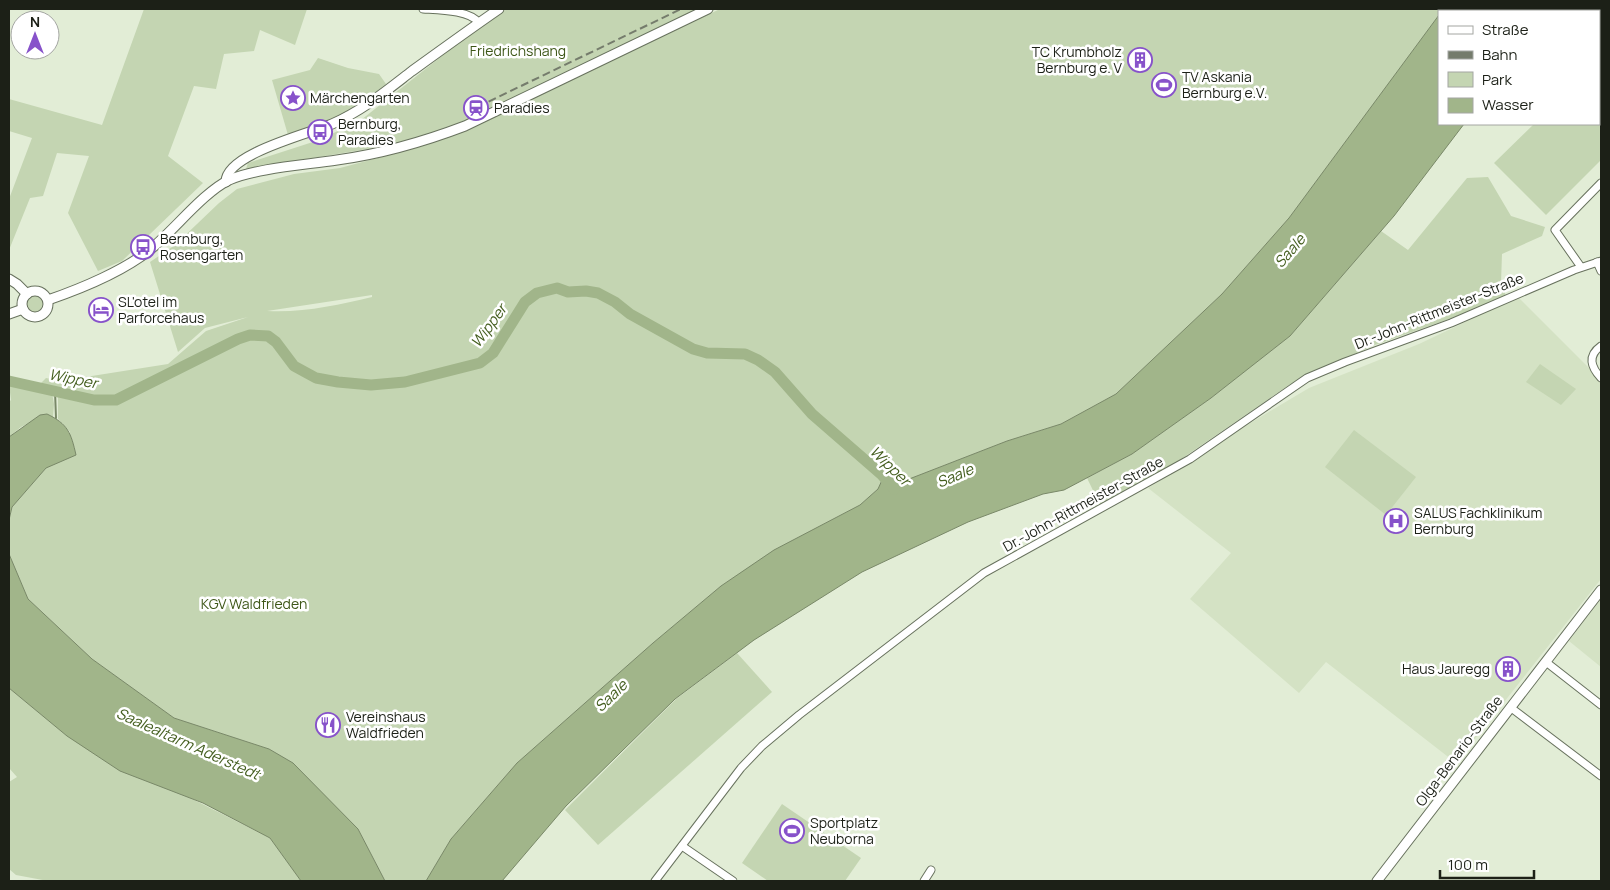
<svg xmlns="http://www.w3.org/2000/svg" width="1610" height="890" viewBox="0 0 1610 890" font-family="Manrope,sans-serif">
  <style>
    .built { fill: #d4e2c4 }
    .green { fill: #c4d5b2; fill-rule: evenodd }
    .water { fill: #a1b58a; stroke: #798868 }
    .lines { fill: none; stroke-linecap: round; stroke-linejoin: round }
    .stream { stroke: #798868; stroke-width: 2 }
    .river { stroke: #a1b58a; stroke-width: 11 }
    .minor-casing { stroke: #68725e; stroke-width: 9 }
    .tertiary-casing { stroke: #68725e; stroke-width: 11 }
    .secondary-casing { stroke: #68725e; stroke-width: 11 }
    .minor { stroke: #fff; stroke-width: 7 }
    .tertiary { stroke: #fff; stroke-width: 9 }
    .secondary { stroke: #fff; stroke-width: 9 }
    .rail { stroke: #757c6c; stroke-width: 2; stroke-dasharray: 8 4; stroke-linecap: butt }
    .labels { text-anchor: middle; stroke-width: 5; stroke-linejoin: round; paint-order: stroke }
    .park-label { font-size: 14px; fill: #3e5718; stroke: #fff }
    .poi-label { font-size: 14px; fill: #1c2017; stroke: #fff; text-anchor: start }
    .street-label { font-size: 14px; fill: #1c2017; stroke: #fff }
    .water-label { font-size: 15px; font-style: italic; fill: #445e1f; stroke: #fff }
  </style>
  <rect width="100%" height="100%" fill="#e2edd6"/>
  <g class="built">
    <polygon points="1518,297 1601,380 1601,579 1456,763 1326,662 1299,693 1190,599 1231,553 1148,488 1189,463 1227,437 1309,388 1419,344"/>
    <polygon points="1601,599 1601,667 1569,641"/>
  </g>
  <g class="green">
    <polygon points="144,9 307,9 295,45 260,30 254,51 224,54 216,89 194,86 168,156 203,183 122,261 98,271 68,213 89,156 57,153 43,196 30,198 9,250 9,199 32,138 9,131 9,99 102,125"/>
    <polygon points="507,9 703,9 465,122 424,136 379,147 246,169 248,163 319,140 361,120 476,29"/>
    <path d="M720,9h724l-2,2h-3v4l-150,203 -67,76 -106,100 -55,30 -54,17 -103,40 -26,8 -18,16 -36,19 -103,62 -68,57 -136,120 -66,76 -25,42h-41l-27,-52 -80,-74 -9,-6 -95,-31 -82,-59 -64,-60 -19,-45v-34l3,-13 34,-39 24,-36 -12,-13v-21l-3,-7 -15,-7 6,-6 14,3 108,-17 38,-33 42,-14 -43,11 -27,24 -28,-90 25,-17 44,-42 18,-14 57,-15 46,-6 56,-15 64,-21zM372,295v2c-34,8 -69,16 -105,14z"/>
    <polygon points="318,58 348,68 379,74 386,84 347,115 288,135 272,80 310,70"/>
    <polygon points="1599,64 1601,66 1601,160 1546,215 1494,163 1534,124 1599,124"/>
    <polygon points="1488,177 1511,216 1545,227 1542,236 1502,254 1501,283 1506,296 1449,319 1372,346 1289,385 1152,479 1101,507 1087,478 1132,454 1211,398 1290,336 1381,231 1408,250 1467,178"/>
    <circle cx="35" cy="304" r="9"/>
    <polygon points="1540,364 1576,389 1561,405 1526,382"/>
    <polygon points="33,382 52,393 54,404 53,417 47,414 21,427 9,437 9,402 11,400 9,385"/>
    <polygon points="1354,430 1416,477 1386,515 1325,467"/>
    <polygon points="737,653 772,692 598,845 565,810 676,699"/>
    <polygon points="9,688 67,736 270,838 301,881 48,881 16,875 9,869 9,782 17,777 9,768"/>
    <polygon points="782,804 861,858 845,881 768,881 742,863"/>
  </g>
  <g class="water">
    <polygon points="1444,9 1561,9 1559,11 1442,11"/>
    <polygon points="1439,15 1439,124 1464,124 1394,216 1290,336 1211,398 1132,454 1064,490 1043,494 968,522 862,572 754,640 675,699 566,806 502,881 426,881 451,839 517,763 653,643 721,586 774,550 860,505 878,489 883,478 895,475 904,481 1007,441 1061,424 1116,394 1222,294 1289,218"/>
    <path d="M47,414c21,10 24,19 29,41l-30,13 -34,39 -3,13v-83l31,-22z"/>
    <polygon points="9,554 28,599 92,659 174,718 269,749 293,763 358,829 385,881 301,881 270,838 203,803 120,771 67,736 9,688"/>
  </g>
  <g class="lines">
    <polyline class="stream" points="55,391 56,418"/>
    <polyline class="river" points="9,381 94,400 116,400 238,339 250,335 268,336 276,342 294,366 316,378 338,382 371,385 405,382 480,363 493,353 525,302 537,293 557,288 568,292 586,291 598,293 615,302 630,314 693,349 707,353 745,354 758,360 775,372 812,414 881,474 894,489"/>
    <defs>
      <g id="minor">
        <path d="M423,9c15,1 47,1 56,14"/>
        <polyline points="1597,262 1601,271"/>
        <polyline points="1581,267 1555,230 1601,183"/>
        <path d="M1601,346c-14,10 -10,21 0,32"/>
        <polyline points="1546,662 1601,705"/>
        <polyline points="1510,707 1601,776"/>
        <polyline points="682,846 733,881"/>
        <polyline points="655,881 741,768 762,746 799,715 984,573 1190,459 1307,378 1345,362 1451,323 1574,270 1601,261"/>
        <polyline points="924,881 931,870"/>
      </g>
      <g id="tertiary">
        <path d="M226,182c-1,-28 85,-49 106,-58 30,-13 54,-33 80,-53 29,-21 58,-42 87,-62"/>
        <path d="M48,300c32,-11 78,-30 104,-52 23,-19 52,-56 77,-68 28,-12 76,-15 108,-20 44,-6 86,-18 128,-34l243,-117"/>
        <polyline points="1377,881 1601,590"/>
      </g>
      <g id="secondary">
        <polyline points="9,279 17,284 27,294"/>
        <circle cx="35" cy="304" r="13"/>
        <polyline points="9,314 23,309"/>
      </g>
    </defs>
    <use href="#minor" class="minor-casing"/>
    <use href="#tertiary" class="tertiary-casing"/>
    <use href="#secondary" class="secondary-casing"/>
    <use href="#minor" class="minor"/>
    <use href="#tertiary" class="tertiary"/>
    <use href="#secondary" class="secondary"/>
    <polyline class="rail" points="467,112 681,9"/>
  </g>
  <defs>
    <symbol id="building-ring" viewBox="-11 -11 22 22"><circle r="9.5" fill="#fff" stroke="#8752ca" stroke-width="1.5"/><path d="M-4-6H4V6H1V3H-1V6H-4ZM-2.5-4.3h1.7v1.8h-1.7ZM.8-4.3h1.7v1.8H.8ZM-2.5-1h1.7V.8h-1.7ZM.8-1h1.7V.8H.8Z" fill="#8752ca"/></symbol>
    <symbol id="stadium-ring" viewBox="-11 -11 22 22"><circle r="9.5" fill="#fff" stroke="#8752ca" stroke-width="1.5"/><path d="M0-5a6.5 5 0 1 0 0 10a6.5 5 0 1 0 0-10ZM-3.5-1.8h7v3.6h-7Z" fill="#8752ca"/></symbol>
    <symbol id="sight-ring" viewBox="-11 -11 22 22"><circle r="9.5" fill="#fff" stroke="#8752ca" stroke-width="1.5"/><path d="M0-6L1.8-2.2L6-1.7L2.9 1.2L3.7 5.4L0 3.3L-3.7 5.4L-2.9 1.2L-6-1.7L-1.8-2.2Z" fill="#8752ca"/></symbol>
    <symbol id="station-ring" viewBox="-11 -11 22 22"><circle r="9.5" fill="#fff" stroke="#8752ca" stroke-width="1.5"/><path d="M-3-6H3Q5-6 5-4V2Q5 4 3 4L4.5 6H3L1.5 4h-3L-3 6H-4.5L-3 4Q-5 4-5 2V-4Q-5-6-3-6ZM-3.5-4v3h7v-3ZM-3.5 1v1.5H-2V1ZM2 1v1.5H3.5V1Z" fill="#8752ca"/></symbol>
    <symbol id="bus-ring" viewBox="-11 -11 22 22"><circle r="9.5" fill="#fff" stroke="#8752ca" stroke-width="1.5"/><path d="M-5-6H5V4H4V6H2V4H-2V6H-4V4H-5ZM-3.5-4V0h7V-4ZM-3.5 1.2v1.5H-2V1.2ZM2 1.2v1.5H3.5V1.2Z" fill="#8752ca"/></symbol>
    <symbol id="hotel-ring" viewBox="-11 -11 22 22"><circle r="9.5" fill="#fff" stroke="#8752ca" stroke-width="1.5"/><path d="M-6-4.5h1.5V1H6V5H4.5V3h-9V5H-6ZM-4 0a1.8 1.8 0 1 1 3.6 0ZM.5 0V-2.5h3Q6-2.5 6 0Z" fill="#8752ca"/></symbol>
    <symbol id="hospital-ring" viewBox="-11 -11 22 22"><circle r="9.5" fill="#fff" stroke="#8752ca" stroke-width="1.5"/><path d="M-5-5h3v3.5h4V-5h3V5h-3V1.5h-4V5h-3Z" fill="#8752ca"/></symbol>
    <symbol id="restaurant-ring" viewBox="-11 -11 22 22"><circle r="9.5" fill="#fff" stroke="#8752ca" stroke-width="1.5"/><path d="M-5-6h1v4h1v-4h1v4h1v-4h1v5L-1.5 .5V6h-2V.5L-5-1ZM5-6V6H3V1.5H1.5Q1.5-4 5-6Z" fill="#8752ca"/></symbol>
  </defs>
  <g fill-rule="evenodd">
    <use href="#building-ring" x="1126" y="46" width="28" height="28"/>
    <use href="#stadium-ring" x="1150" y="71" width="28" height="28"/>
    <use href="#sight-ring" x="279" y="84" width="28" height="28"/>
    <use href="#station-ring" x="462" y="94" width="28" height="28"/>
    <use href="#bus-ring" x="306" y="118" width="28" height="28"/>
    <use href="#bus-ring" x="129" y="233" width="28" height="28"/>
    <use href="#hotel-ring" x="87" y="296" width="28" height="28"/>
    <use href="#hospital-ring" x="1382" y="507" width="28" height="28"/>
    <use href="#building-ring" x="1494" y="655" width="28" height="28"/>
    <use href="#restaurant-ring" x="314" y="711" width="28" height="28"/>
    <use href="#stadium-ring" x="778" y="817" width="28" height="28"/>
  </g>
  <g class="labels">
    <g class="park-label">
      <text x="518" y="56">Friedrichshang</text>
      <text x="254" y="609">KGV Waldfrieden</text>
    </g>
    <g class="poi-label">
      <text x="1122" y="57" text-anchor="end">TC Krumbholz<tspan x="1122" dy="16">Bernburg e. V</tspan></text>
      <text x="1182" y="82">TV Askania<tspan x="1182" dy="16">Bernburg e.V.</tspan></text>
      <text x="310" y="103">Märchengarten</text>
      <text x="494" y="113">Paradies</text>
      <text x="338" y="129">Bernburg,<tspan x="338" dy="16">Paradies</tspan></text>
      <text x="160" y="244">Bernburg,<tspan x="160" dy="16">Rosengarten</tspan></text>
      <text x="118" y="307">SL'otel im<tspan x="118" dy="16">Parforcehaus</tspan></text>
      <text x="1414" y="518">SALUS Fachklinikum<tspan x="1414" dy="16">Bernburg</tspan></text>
      <text x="1490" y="674" text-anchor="end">Haus Jauregg</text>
      <text x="346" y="722">Vereinshaus<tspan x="346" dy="16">Waldfrieden</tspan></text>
      <text x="810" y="828">Sportplatz<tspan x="810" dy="16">Neuborna</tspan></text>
    </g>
    <g class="street-label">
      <text transform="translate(1439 311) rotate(-22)" y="5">Dr.-John-Rittmeister-Straße</text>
      <text transform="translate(1083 504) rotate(-29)" y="5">Dr.-John-Rittmeister-Straße</text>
      <text transform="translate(1459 751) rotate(-53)" y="5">Olga-Benario-Straße</text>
    </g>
    <g class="water-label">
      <text transform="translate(1290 251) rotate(-49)" y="5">Saale</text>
      <text transform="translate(489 326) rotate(-54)" y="5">Wipper</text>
      <text transform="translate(73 379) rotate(11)" y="5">Wipper</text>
      <text transform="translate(890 466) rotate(44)" y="5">Wipper</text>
      <text transform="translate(955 476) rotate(-23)" y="5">Saale</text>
      <text transform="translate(611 696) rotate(-44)" y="5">Saale</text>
      <text transform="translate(188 744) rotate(24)" y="5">Saalealtarm Aderstedt</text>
    </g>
  </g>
  <rect width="1610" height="890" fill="none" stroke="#1c2017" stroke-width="20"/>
  <rect x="1438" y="10" width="162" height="115" fill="#ffffff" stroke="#a4a6a2"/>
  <rect x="1448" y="26" width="25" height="8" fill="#ffffff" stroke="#a4a6a2"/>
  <text x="1482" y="35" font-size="15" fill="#1c2017">Straße</text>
  <rect x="1448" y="51" width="25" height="8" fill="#757c6c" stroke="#a4a6a2"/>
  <text x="1482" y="60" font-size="15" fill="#1c2017">Bahn</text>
  <rect x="1448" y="72" width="25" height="15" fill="#c4d5b2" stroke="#a4a6a2"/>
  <text x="1482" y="85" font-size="15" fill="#1c2017">Park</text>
  <rect x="1448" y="98" width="25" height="15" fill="#a1b58a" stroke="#a4a6a2"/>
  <text x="1482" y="110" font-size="15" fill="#1c2017">Wasser</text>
  <g transform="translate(35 35)"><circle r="24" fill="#ffffff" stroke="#a4a6a2"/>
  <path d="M0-4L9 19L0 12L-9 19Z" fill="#8752ca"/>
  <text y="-8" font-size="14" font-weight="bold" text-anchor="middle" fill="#1c2017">N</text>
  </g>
  <path d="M1440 870v8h94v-8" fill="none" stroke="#1c2017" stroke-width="2.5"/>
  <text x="1448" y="870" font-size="15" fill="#1c2017" stroke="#ffffff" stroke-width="4" paint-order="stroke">100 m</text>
</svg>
